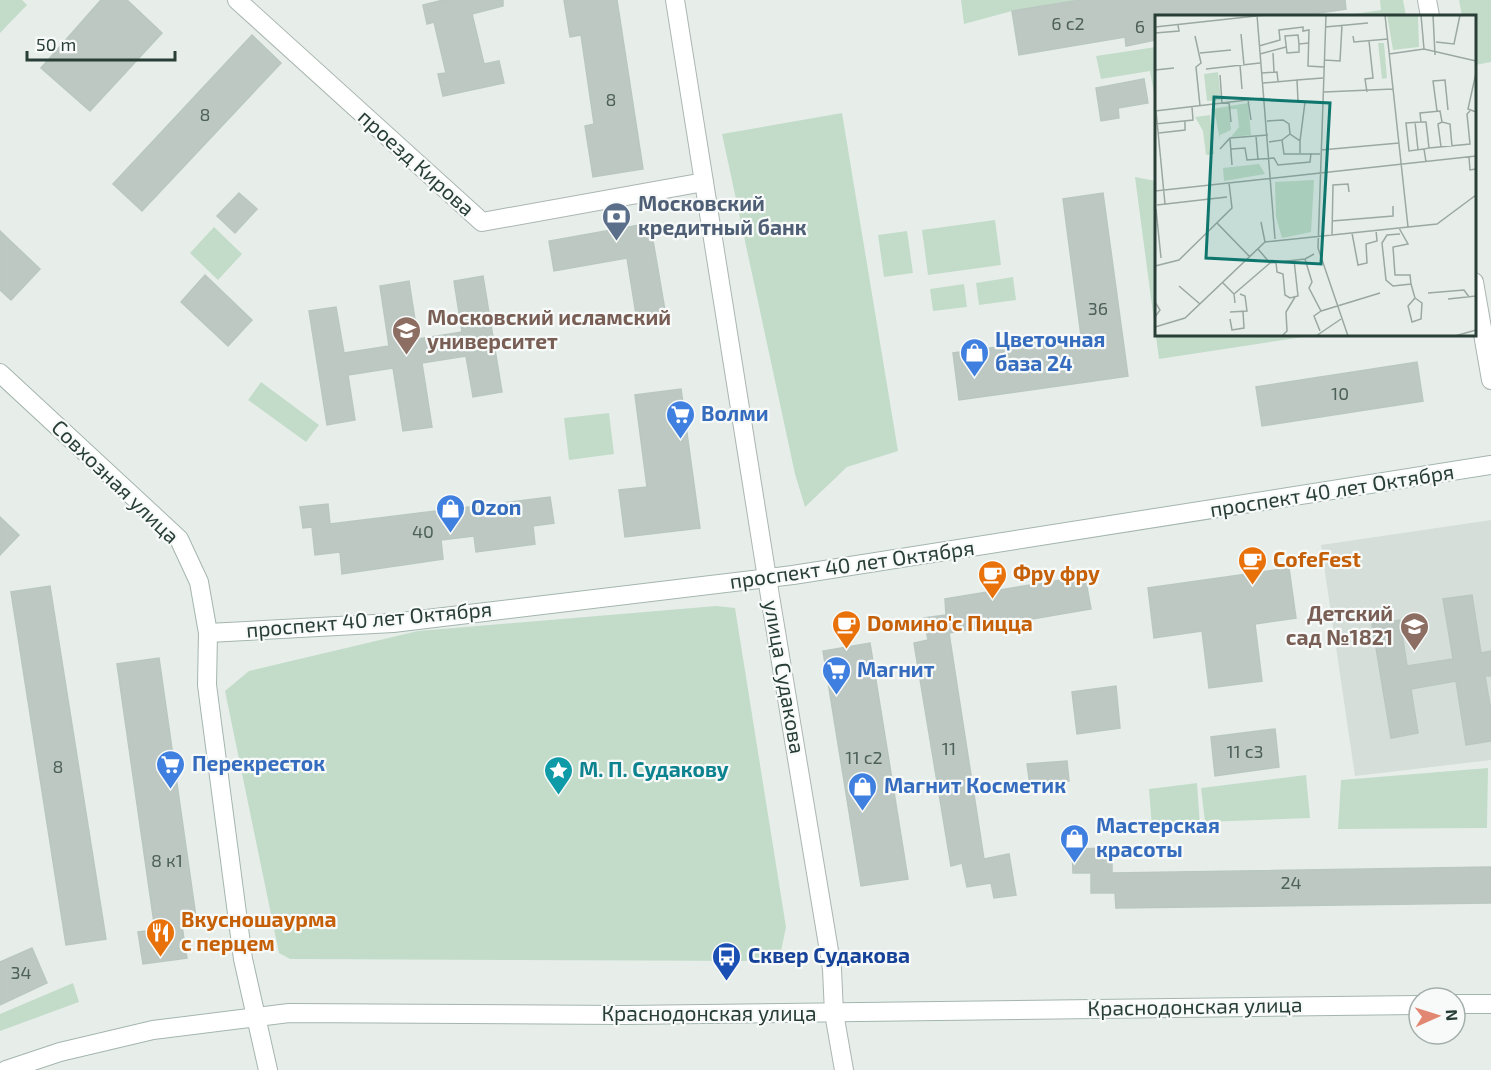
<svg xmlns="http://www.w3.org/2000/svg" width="1491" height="1070" viewBox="0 0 1491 1070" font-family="'Exo 2',sans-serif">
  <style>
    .built { fill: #d5ded9 }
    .green { fill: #c3dcc9 }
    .building { fill: #bdc8c3; stroke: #bac7c1; stroke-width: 1.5 }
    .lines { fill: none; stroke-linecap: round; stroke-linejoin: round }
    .street-casing { stroke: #aab6b1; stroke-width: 20 }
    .secondary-casing { stroke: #a4b5ae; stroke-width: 20 }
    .street { stroke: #fff; stroke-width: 18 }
    .secondary { stroke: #fff; stroke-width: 18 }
    .labels { text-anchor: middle; stroke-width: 4.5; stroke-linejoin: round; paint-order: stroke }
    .number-label { font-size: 18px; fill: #4d605a }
    .street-label { font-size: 21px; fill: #283e37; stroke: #f7faf9 }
    .service-label { font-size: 21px; font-weight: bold; fill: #4e5e75; stroke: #f7faf9; text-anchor: start }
    .education-label { font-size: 21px; font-weight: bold; fill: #785e54; stroke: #f7faf9; text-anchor: start }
    .shop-label { font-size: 21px; font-weight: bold; fill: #366cbe; stroke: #f7faf9; text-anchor: start }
    .food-label { font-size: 21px; font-weight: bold; fill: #c56008; stroke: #f7faf9; text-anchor: start }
    .culture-label { font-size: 21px; font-weight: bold; fill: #0d838f; stroke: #f7faf9; text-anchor: start }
    .transit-label { font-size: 21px; font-weight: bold; fill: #164399; stroke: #f7faf9; text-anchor: start }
    .inset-road { fill: none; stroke: #9ba8a2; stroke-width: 1.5 }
    .view { fill: #0f766e; fill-opacity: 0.15; stroke: #0f766e; stroke-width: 3 }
    .inset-edge { fill: none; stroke: #283e37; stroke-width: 3 }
  </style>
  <rect width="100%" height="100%" fill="#e7eeea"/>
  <polygon class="built" points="1491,520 1491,760 1355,776 1321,545"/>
  <g class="green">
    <polygon points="0,0 22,0 27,5 0,33"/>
    <polygon points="961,0 1080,0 1012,11 964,24"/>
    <polygon points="1380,0 1403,0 1406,16 1341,16 1381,10"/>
    <polygon points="1459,0 1491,0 1491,62 1475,65 1474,16 1462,16"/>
    <polygon points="1156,47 1156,105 1150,71 1101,79 1096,56"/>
    <polygon points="842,113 898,451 847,467 805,507 795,474 722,134"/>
    <polygon points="1135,177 1156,181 1156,334 1316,335 1159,359"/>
    <polygon points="995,220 1001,265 928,275 922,230"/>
    <polygon points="214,227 242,254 218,280 190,253"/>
    <polygon points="907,231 913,273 884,277 878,235"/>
    <polygon points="1013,277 1016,300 979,305 976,283"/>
    <polygon points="964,284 967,307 933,311 930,289"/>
    <polygon points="261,382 319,425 306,442 248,400"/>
    <polygon points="609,413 614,454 569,460 564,418"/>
    <polygon points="716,606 735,608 786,927 779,961 290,959 279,953 225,691 249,671 418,631"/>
    <polygon points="1488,768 1487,828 1338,829 1341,780"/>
    <polygon points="1306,775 1310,818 1205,822 1201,788"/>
    <polygon points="1197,783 1200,826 1152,827 1149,789"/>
    <polygon points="73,983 79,1002 0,1031 0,1014"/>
  </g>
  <g class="building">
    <polygon points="101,0 127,0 162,33 90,111 41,68"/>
    <polygon points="443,0 503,0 503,6 472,14 484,64 499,61 504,83 443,96 438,74 446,73 434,22 427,24 423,5"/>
    <polygon points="564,0 617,0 643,169 593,177 585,126 594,124 581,35 570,37"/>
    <polygon points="1080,0 1345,0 1346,9 1299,16 1156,16 1156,40 1126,46 1125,37 1019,55 1012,11"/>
    <polygon points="252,35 281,63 142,211 113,184"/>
    <polygon points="1144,79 1148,103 1118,108 1119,118 1101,121 1096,88"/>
    <polygon points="239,193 257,209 235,233 217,216"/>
    <polygon points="1103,193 1128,376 959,400 953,353 1081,336 1063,199"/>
    <polygon points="650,223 667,322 638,327 627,258 554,271 549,241"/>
    <polygon points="0,231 40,269 11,300 0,290"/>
    <polygon points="205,275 252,320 228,346 181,302"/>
    <polygon points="483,276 502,392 473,397 466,356 422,363 432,427 403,431 393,368 348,375 355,420 327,425 309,311 336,307 344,353 389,346 380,286 409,281 418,339 462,332 454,281"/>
    <polygon points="1417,362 1423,401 1262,426 1256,387"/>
    <polygon points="681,389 700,528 625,537 619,490 647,487 635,395"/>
    <polygon points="550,497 554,523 533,526 535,544 476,552 474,536 441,540 443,559 342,574 340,552 315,555 312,527 303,528 300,507 328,504 330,524"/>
    <polygon points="0,517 19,535 0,555"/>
    <polygon points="1289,568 1296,618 1255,624 1262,681 1209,688 1202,631 1154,638 1148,588"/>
    <polygon points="1085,576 1091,609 949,633 984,859 1009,854 1016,895 994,898 991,883 967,887 962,863 951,866 914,643 928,640 924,618 946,615 945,599"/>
    <polygon points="50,586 106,939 66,945 11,592"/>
    <polygon points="1472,595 1481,653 1491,651 1491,676 1485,676 1491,711 1491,741 1466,745 1456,681 1411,689 1418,733 1391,738 1372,624 1400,620 1407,666 1453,659 1443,599"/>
    <polygon points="870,643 908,879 861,886 823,651"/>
    <polygon points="159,658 197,924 182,926 187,958 143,964 138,932 155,930 117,664"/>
    <polygon points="1116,686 1120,728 1077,734 1072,692"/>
    <polygon points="1275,729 1279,767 1215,776 1211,737"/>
    <polygon points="1067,761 1069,781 1030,785 1027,764"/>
    <polygon points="1112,848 1112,873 1491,867 1491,903 1116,908 1115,893 1091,893 1091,873 1073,873 1072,849"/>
    <polygon points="32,948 47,983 0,1005 0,962"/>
  </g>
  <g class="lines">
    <defs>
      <g id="street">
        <polyline points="237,0 482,222 704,182"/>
        <polyline points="675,0 767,578 832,969 834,1013 844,1070"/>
        <polyline points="1427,0 1430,16"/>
        <polyline points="1474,282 1491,380"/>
      </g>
      <g id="secondary">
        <polyline points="0,373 179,539 199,582 208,633 207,685 243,959 268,1070"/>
        <polyline points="208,633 393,623 793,575 1491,465"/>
        <polyline points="1455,1004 1491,1004"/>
        <polyline points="6,1070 60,1052 153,1030 289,1013 624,1015 1419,1005"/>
      </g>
    </defs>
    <use href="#street" class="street-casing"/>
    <use href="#secondary" class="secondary-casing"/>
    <use href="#street" class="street"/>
    <use href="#secondary" class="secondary"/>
  </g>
  <defs>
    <symbol id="bank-pin" viewBox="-11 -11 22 30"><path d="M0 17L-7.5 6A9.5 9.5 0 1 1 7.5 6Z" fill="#5c6f8a" stroke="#f7faf9"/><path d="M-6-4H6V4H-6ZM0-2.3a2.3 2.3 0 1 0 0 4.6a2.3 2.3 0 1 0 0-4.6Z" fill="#fff"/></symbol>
    <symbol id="university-pin" viewBox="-11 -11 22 30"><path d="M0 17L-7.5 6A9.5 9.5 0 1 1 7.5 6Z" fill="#8d6e63" stroke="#f7faf9"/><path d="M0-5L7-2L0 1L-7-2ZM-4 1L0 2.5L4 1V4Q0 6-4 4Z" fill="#fff"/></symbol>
    <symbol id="shop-pin" viewBox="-11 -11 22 30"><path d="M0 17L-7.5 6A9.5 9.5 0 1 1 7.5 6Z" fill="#3f7fe0" stroke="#f7faf9"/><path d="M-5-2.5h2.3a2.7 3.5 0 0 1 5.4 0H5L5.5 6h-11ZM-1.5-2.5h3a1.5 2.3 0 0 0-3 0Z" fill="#fff"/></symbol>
    <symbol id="supermarket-pin" viewBox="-11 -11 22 30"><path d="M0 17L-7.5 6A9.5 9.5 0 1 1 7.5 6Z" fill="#3f7fe0" stroke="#f7faf9"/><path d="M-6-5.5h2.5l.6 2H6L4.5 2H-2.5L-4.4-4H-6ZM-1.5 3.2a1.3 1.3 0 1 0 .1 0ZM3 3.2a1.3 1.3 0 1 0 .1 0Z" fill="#fff"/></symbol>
    <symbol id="cafe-pin" viewBox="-11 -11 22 30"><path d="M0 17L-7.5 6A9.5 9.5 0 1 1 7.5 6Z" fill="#e8710a" stroke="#f7faf9"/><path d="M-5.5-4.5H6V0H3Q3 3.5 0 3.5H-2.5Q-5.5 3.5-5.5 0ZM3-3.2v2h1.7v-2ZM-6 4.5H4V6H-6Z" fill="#fff"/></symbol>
    <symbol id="school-pin" viewBox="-11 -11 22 30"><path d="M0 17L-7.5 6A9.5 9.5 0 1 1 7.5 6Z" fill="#8d6e63" stroke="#f7faf9"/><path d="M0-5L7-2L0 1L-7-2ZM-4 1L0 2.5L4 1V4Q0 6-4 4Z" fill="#fff"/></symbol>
    <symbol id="sight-pin" viewBox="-11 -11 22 30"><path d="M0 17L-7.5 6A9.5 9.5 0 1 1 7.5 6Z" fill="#0f9aa8" stroke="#f7faf9"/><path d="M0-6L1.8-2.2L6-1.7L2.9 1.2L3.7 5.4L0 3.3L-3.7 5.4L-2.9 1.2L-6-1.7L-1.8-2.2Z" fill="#fff"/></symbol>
    <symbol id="restaurant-pin" viewBox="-11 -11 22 30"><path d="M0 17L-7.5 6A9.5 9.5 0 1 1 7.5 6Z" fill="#e8710a" stroke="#f7faf9"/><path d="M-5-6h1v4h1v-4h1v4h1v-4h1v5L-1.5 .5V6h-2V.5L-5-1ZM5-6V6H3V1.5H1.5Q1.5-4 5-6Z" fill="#fff"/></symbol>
    <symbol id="bus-pin" viewBox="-11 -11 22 30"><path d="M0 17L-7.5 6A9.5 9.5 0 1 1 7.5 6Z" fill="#1a4fb4" stroke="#f7faf9"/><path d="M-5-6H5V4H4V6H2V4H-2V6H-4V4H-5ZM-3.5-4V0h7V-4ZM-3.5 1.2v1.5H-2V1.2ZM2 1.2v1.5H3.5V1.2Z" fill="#fff"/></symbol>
  </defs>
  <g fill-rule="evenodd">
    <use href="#bank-pin" x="600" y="200" width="33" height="45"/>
    <use href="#university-pin" x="390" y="314" width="33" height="45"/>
    <use href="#shop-pin" x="958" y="336" width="33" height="45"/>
    <use href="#supermarket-pin" x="664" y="398" width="33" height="45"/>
    <use href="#shop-pin" x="434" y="492" width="33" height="45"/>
    <use href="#cafe-pin" x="1236" y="544" width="33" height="45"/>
    <use href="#cafe-pin" x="976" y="558" width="33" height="45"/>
    <use href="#cafe-pin" x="830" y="608" width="33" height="45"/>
    <use href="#school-pin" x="1398" y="610" width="33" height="45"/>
    <use href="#supermarket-pin" x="820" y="654" width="33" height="45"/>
    <use href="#supermarket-pin" x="154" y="748" width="33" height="45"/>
    <use href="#sight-pin" x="542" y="754" width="33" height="45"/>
    <use href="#shop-pin" x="846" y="770" width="33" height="45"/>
    <use href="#shop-pin" x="1058" y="822" width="33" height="45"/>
    <use href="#restaurant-pin" x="144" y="916" width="33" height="45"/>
    <use href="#bus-pin" x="710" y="940" width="33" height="45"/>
  </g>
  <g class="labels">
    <g class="number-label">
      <text x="1068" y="30">6 с2</text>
      <text x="1140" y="33">6</text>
      <text x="611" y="106">8</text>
      <text x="205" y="121">8</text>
      <text x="1098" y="315">36</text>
      <text x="1340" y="400">10</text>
      <text x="423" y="538">40</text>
      <text x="949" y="755">11</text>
      <text x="1245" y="758">11 с3</text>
      <text x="864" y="764">11 с2</text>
      <text x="58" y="773">8</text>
      <text x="167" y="867">8 к1</text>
      <text x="1291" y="889">24</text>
      <text x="21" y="979">34</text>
    </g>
    <g class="street-label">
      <text transform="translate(416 163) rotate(42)" y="7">проезд Кирова</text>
      <text transform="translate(115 482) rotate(44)" y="7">Совхозная улица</text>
      <text transform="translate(1332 491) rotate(-9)" y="7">проспект 40 лет Октября</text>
      <text transform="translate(852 565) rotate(-8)" y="7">проспект 40 лет Октября</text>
      <text transform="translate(369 620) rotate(-5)" y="7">проспект 40 лет Октября</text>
      <text transform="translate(784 677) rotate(80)" y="7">улица Судакова</text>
      <text transform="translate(1195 1007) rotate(-1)" y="7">Краснодонская улица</text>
      <text x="709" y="1021">Краснодонская улица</text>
    </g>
    <g class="service-label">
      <text x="638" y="211">Московский<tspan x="638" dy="24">кредитный банк</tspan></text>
    </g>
    <g class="education-label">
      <text x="427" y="325">Московский исламский<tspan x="427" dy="24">университет</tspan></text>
      <text x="1393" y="621" text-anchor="end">Детский<tspan x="1393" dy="24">сад №1821</tspan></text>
    </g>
    <g class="shop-label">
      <text x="995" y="347">Цветочная<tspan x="995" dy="24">база 24</tspan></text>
      <text x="701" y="421">Волми</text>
      <text x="471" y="515">Ozon</text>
      <text x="857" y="677">Магнит</text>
      <text x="192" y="771">Перекресток</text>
      <text x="884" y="793">Магнит Косметик</text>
      <text x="1096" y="833">Мастерская<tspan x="1096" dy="24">красоты</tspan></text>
    </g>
    <g class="food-label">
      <text x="1273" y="567">CofeFest</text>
      <text x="1013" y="581">Фру фру</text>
      <text x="867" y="631">Dомино'с Пицца</text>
      <text x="181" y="927">Вкусношаурма<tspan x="181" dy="24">с перцем</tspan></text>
    </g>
    <g class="culture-label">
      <text x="579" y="777">М. П. Судакову</text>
    </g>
    <g class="transit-label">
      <text x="748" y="963">Сквер Судакова</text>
    </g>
  </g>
  <g transform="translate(1155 15)">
    <rect width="321" height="321" fill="#e7eeea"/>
    <path d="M232,0h31l1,32 -26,3zM223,28h6l3,35 -5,1zM63,57l3,28 -14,1 -3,-27zM93,88l3,32 -20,2 8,-10 -2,-18h-8l2,21 -11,5v5l-6,-31 -19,3zM55,100l4,39 -8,1 -3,-24 -8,-14zM104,149l6,10 -41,7 -1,-13zM159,165l-3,52 -29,6 -6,-21 -1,-35z" fill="#c3dcc9"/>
    <path class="inset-road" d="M102,0l18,224M171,0l-8,233 30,88M230,0l23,212M266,0l3,34M278,0l2,40M0,12l110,-12M170,12l43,-4M0,18l24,-2 -1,-6M86,19l3,31M40,21l6,27 -5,4 4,39M198,21l1,6 34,-3M281,27l18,2 6,-29M144,29v8l-12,1 -2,-17 13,-1 1,9 10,-1M104,31l21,-6 -1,-10 24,-3v4l6,-1 -1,36 16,1M45,38l31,-3M118,38l1,19M105,39l26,-7M234,39l35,-5 52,12M169,45l16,1 2,-36M85,50l2,24M51,54l54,-6M0,55l19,-2M107,58l15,-1 1,9M321,58l-8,36 8,3M65,60l2,28M108,68l34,-3M169,77l69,-3M212,77l-2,-13 8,-1 -4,-37M93,85l3,20M74,87l2,20M0,96l109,-13M1,96l9,93M282,96l-4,-30 12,-1 3,30M112,106l16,-1 6,4 1,10 -8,6M260,107l3,28M266,107l-15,1 3,28 15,-2M0,109l38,-4 -1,-13M4,118l26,-3v-9M135,119l10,7v12M101,121l2,24M75,124l2,26M145,126l5,-39 -7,-1 -1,-21 26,-2M114,127l13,-2 2,14h36M286,132l-3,-23 4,-2 8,2 2,22M274,133l41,-4 -3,-30 3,-3M65,134l10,-11 38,-3M76,134l14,-1 2,12 27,-2 4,7 32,-3 1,-9M166,135l78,-7M314,142l1,13 6,-1M271,147l-2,-13 5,-1 -3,-26h-5l-1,-9 20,-2 2,11M0,176l321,-35M2,190l70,-8M1,194l5,49M177,206l61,-5v-10M106,207l4,20M62,208l33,34M244,213l9,16 -15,3 2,28h15l1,9 -18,2 -7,-6 -4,-37 5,-8 13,-1M197,218l6,32 9,-2 -1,-19 11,-3 -1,-11M177,220l1,-50 15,-1 1,8M103,234l12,14 35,-4 9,-5M150,244l7,23 -3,6 12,23 59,-18M121,247l1,10 6,2 2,21 5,3 8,-2 -4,-36M0,251l24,-6 53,-52 -3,-25M68,268l11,11 1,9M256,269l4,14 -7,8 4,16 9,-3 1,-16 -7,-5M24,271l21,18M273,278l36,-3 5,7M79,279l36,-31M293,284l28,-3M0,287l5,8 -5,7M75,297l17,-1 -2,-15 -5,-2M75,304l2,11 12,-2 -1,-17M0,312l30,-9 80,-76 172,-18 39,-29M165,316l-6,-15 7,-5M127,321l5,-5 -1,-19 9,-15M161,321l25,-17M300,321l21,-6"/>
    <path class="view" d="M59,82l116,6 -9,161 -115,-6z"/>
    <rect width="321" height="321" class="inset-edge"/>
  </g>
  <g transform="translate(1437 1016) rotate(87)"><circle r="28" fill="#f7faf9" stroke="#a4afab" stroke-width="1.5"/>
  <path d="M0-4.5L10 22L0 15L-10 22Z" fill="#e28771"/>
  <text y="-9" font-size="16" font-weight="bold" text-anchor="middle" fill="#283e37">N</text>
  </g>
  <path d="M27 51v9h148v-9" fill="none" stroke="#283e37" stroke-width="3"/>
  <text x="36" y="51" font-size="18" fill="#283e37" stroke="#f7faf9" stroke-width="4.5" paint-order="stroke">50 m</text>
</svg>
